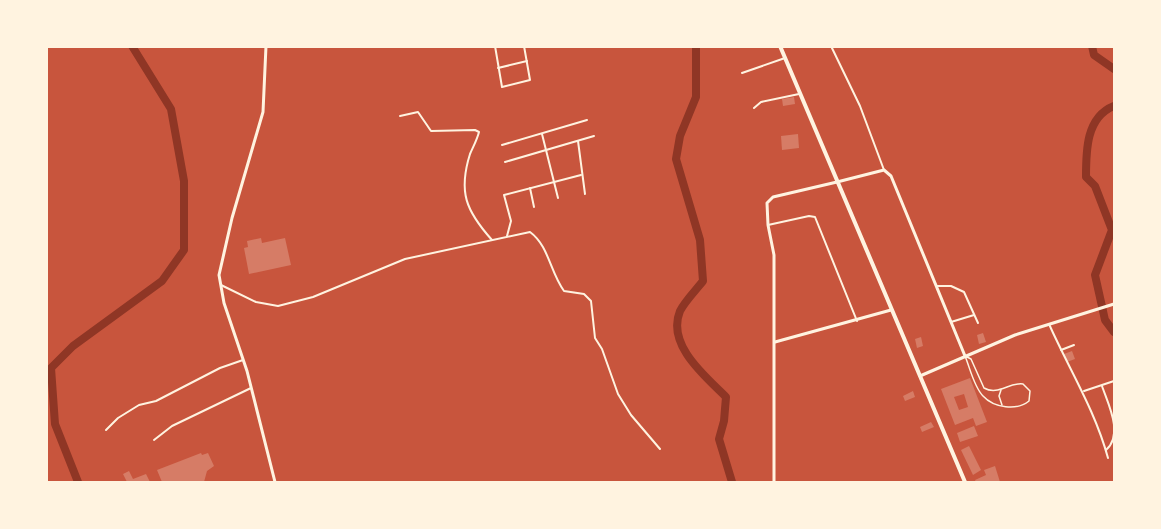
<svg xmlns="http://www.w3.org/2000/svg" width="1161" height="529" viewBox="0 0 1161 529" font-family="'DejaVu Sans',sans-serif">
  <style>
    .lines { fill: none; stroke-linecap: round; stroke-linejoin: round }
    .river { stroke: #8f3625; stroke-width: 8 }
    .building { fill: #d67c66; fill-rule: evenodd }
    .service { stroke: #fff3e0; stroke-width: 1.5 }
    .minor { stroke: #fff3e0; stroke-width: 2 }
    .tertiary { stroke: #fff3e0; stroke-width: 3 }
    .secondary { stroke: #fff3e0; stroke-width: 3 }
    .primary { stroke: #fff3e0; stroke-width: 4 }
  </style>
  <rect width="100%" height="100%" fill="#c8553d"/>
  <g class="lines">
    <g class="river">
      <path d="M696,46v51l-16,39 -4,23 24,81 3,41c-7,9 -18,20 -23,30 -14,34 26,66 46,86l-2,24 -5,18 13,43"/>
      <polyline points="1092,46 1094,55 1114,69"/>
      <path d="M1114,106c-28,11 -28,45 -28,71l9,9 17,44 -17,45 10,45 9,12"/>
      <polyline points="78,482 55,424 51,368 73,346 162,281 184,250 184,181 171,109 132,46"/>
    </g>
  </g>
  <g class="building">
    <polygon points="794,97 795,104 783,106 782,99"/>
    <polygon points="798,134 799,148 782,150 781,136"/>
    <polygon points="261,238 262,243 285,238 291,265 249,274 244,248 248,247 247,241"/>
    <polygon points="983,333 986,342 979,344 977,335"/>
    <polygon points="921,337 923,346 917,348 915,339"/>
    <polygon points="1072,351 1075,359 1067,362 1064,354"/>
    <path d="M970,378l17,44 -11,4 -3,-8 -18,7 -14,-36zM964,394l4,13 -9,3 -5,-13z"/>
    <polygon points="913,391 915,397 905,401 903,396"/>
    <polygon points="931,422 934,427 922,432 920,427"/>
    <polygon points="974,426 978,436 960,442 957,433"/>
    <polygon points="969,446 981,470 973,475 961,450"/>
    <polygon points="201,453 202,455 208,453 214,466 207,471 204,482 162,482 157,470"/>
    <polygon points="995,466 1000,482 976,482 975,480 986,475 984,470"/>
    <polygon points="129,471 133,479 146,474 150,482 127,482 123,474"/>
  </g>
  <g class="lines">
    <g class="service">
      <path d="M965,356l6,3 13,29c14,8 25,-6 39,-4l7,7 -1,10c-12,10 -35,7 -46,-5 -9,-9 -13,-28 -18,-40z"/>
      <polyline points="1001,390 999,396 1002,405"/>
    </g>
    <g class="minor">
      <polyline points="495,46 502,87 530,80 524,46"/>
      <polyline points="831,46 860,106 884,170"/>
      <polyline points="498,68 527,61"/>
      <polyline points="742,73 785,58"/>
      <polyline points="754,108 761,102 799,94"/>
      <path d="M400,116l18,-4 13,19 44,-1 4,2c-2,8 -6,15 -9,22 -12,38 -4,57 22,86"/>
      <polyline points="542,134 558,198"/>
      <polyline points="578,141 585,194"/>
      <polyline points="502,145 587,120"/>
      <polyline points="505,162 594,136"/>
      <polyline points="530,188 534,207"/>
      <polyline points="768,225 809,216 815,217 857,321"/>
      <polyline points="507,236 511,221 504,195 581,175"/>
      <path d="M221,285l35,17 22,4 35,-9 92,-38 125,-27c19,14 20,40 34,59l20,3 7,7 4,37 7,11 16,45 13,21 29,34"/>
      <polyline points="937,286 951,286 964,292 978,323"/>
      <polyline points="951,322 974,315"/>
      <path d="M1049,324c20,45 46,86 59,134"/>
      <polyline points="1061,350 1074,345"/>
      <path d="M1102,386c6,18 22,48 4,64"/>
      <polyline points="1084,391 1114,381"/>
      <polyline points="106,430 118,418 139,405 156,401 220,368 243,360"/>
      <polyline points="154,440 172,426 251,388"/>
    </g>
    <g class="tertiary">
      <polyline points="837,182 884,170 891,176 965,356"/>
      <polyline points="775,342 891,310"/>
    </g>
    <g class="secondary">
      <polyline points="266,46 263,112 232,218 219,275 224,303 247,371 275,482"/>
      <polyline points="920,376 1015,335 1114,304"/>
      <polyline points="774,482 774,255 768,225 767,203 773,197 837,182"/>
    </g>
    <polyline class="primary" points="780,46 965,482"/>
  </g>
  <rect width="1161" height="529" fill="none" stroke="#fff3e0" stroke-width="96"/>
</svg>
